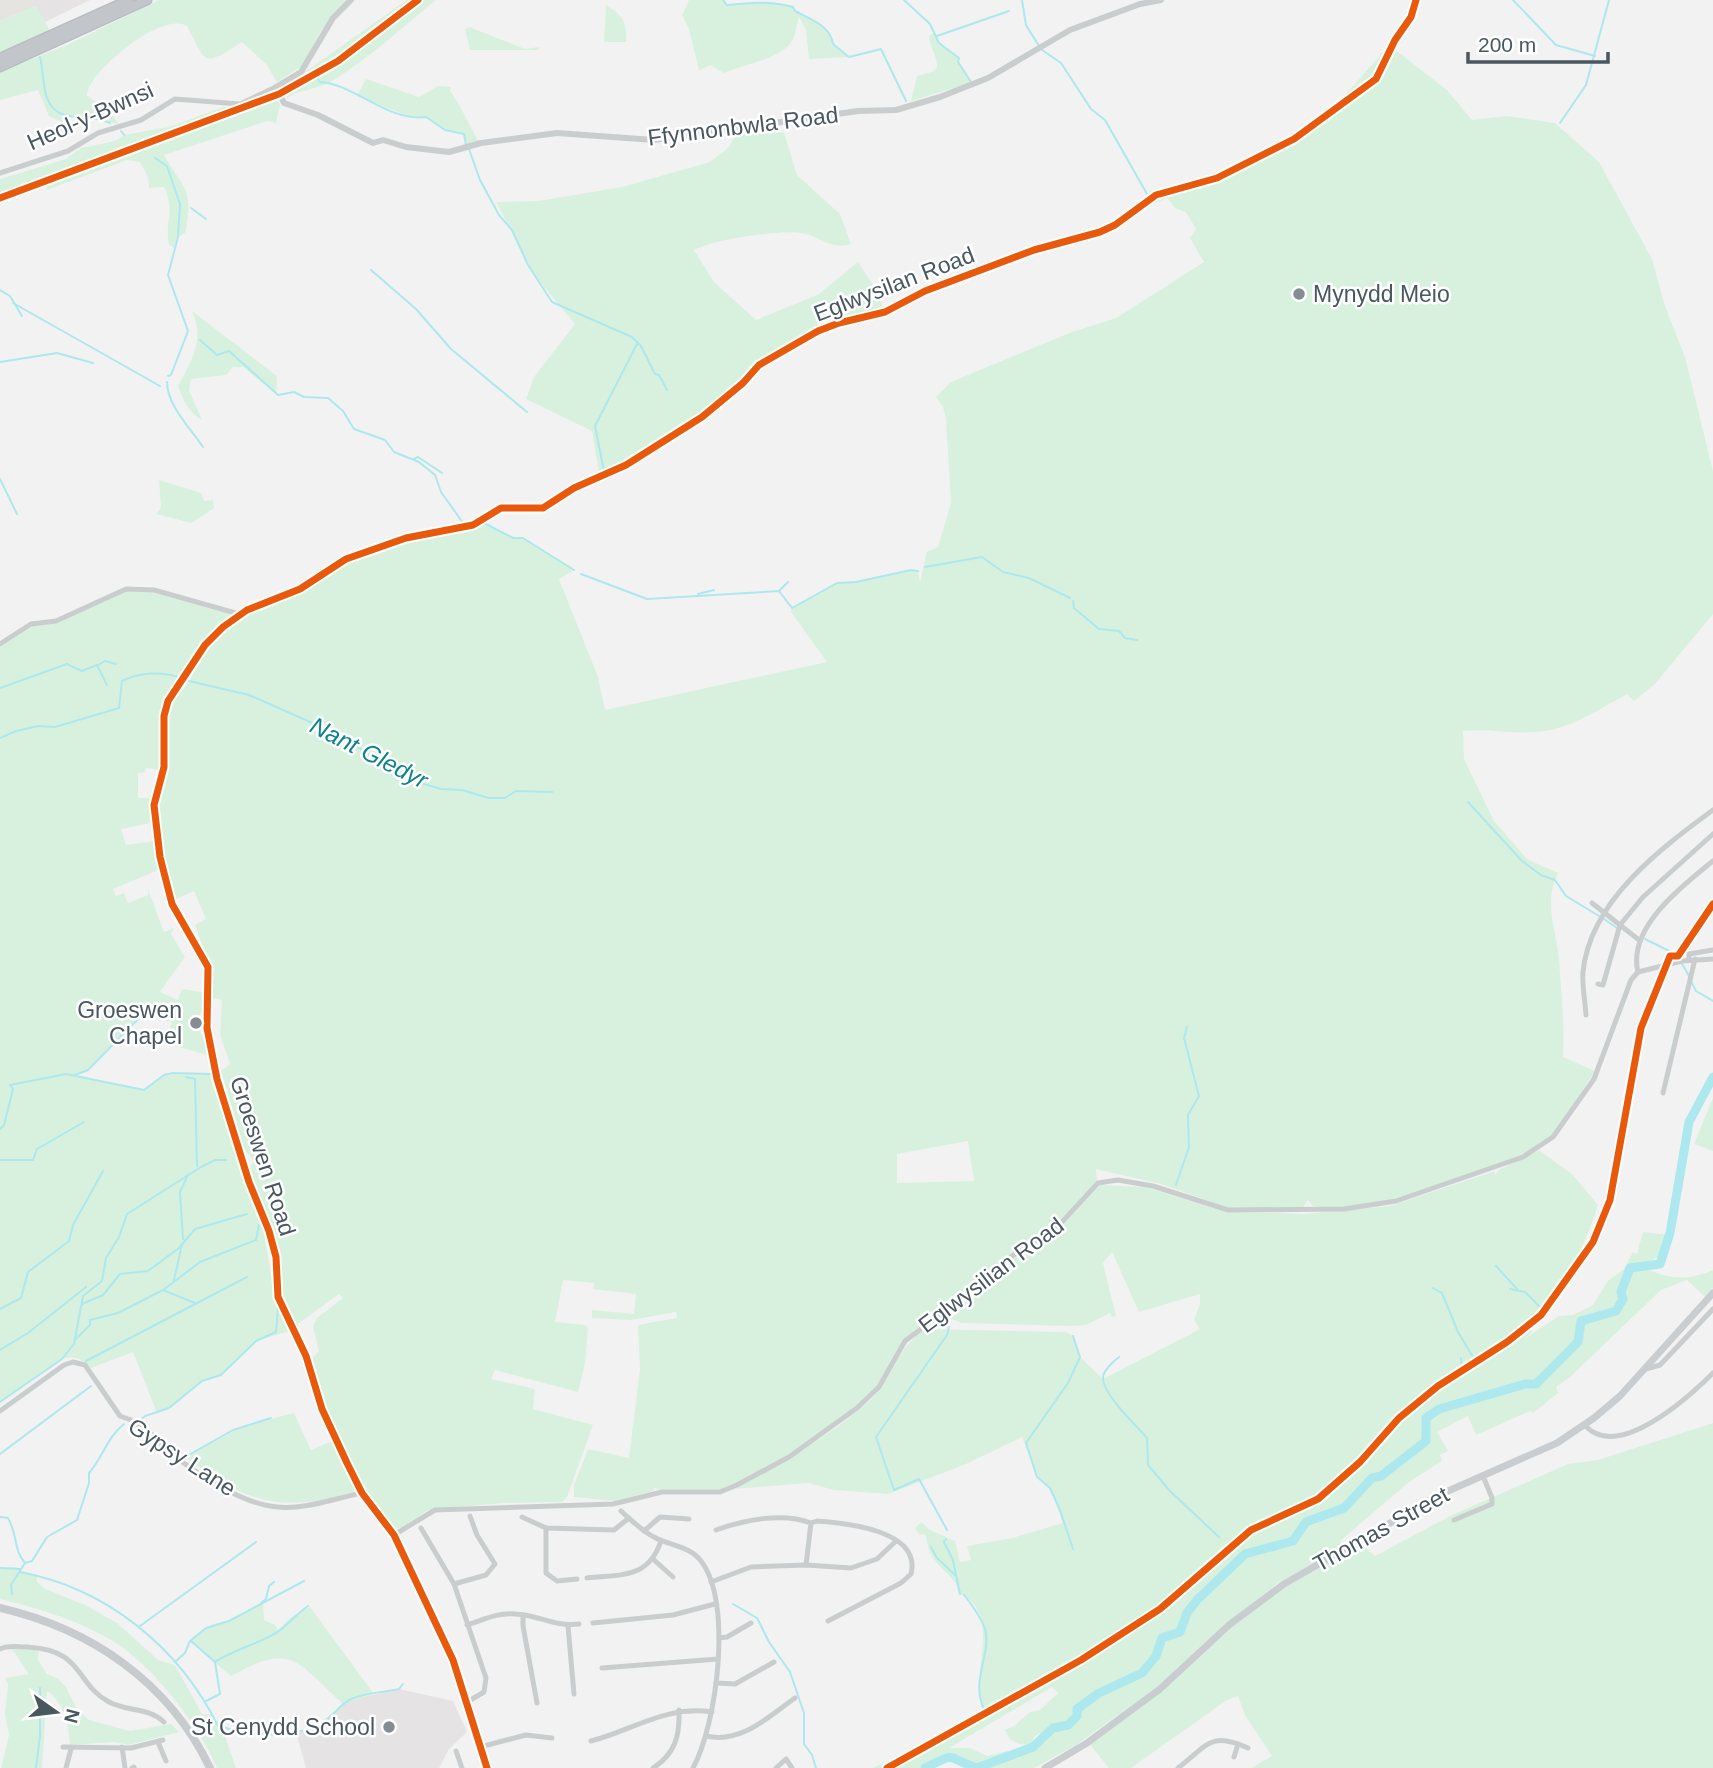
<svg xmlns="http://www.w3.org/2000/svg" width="1713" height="1768" viewBox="0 0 1713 1768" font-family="Helvetica,sans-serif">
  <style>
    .commercial { fill: #e6e4e1 }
    .education { fill: #e5e3e4 }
    .green { fill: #d8f1de; fill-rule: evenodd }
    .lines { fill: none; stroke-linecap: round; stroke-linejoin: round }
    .stream { stroke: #ace8ee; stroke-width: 2 }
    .river { stroke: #ace8ee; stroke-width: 9 }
    .trunk-casing { stroke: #b7bdc2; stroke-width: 11 }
    .minor { stroke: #cacdce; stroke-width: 5 }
    .tertiary { stroke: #cacdce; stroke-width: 6 }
    .secondary { stroke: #cacdd0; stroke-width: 7 }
    .primary { stroke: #c7cbce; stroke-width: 8 }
    .trunk { stroke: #c2c6ca; stroke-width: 8 }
    .cycleway-casing { stroke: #fff; stroke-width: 11 }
    .cycleway { stroke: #e8590c; stroke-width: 7 }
    .poi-dot { fill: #848d92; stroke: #fff; stroke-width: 2.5 }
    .labels { text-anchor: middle; stroke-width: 5; stroke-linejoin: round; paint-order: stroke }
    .street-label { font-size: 23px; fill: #49575f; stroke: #fff }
    .poi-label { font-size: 23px; fill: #49575f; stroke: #fff; text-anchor: end }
    .water-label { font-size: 24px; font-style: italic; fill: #0d8390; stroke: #fff }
  </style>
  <rect width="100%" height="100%" fill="#f3f2f2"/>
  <polygon class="commercial" points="0,0 32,0 36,6 0,21"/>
  <g class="education">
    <polygon points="32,0 90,0 45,22"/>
    <polygon points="399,1689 453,1701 467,1732 449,1749 439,1768 306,1768 296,1732 318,1725 349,1700"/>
  </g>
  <g class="green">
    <path d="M159,0h189l-27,31 -19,35 -25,16 -11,-18 -24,-22c-40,26 -36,21 -55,-16 -24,-16 -100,46 -100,70l19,12 13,16 -45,-9 -8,1 -4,6 -13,-6 -11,-26 -38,10v-28l67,-27z"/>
    <path d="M407,0h29c-35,28 -66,58 -104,81 -16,9 -31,8 -45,17l-5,-10z"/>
    <path d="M689,0h34l5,5c25,-2 39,-5 65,2l2,5c15,7 36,14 38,32l16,13 -40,2 -3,-29 -7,-13c-2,6 -3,15 -6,22 -8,19 -49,25 -69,34l-14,-8 -11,6 -10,-42 -7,-14z"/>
    <path d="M606,5c18,11 20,16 20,37h-22z"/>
    <polygon points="36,6 50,31 0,52 0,21"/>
    <polygon points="469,27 525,49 539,47 539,50 470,50 465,29"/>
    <path d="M935,33l4,10 20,15 -1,4 13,21 -60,18 6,-25 15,-4 5,-5c0,-13 -8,-20 -8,-32z"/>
    <path d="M1392,38l3,2 -1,9 53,41 25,30 35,-4 48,7 44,39 53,97 13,47 20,51 28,114v143l-58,70 -21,17 -7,-7c-28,15 -59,37 -92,38 -24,2 -47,-4 -72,-1l1,28 30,62 33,38 31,14c-15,29 -2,56 1,86 2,33 6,65 4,98l32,14c-14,20 -26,45 -42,63 -33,34 -193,82 -240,72l-5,-6 -5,7 -74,1 -68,-24 -65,-15 1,12 -43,45 -42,28 -98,77c-16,16 -22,36 -35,53 -22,28 -116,90 -150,103 -20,8 -55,7 -75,1l-1,3 -39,10 -40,-4v-12l14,-36 41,9 11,-89 -2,-44 39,-7 -1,-6 -45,8 -39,-2v-8l42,4 2,-20 -43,-5 1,-6 -31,-3 -8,42 31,3 2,3 -3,36 -7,28 -83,-22 -4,9 44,10 -2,20 60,16 -26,72 -5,5 -60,1 -74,7 -26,18 -9,1 -30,-40 -37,-76 -16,-52 9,-10 -6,-25 4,-8 26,-20 -4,-4 -44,32 -13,-24 -3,-49 -30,-85 5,-7 -10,-12 -23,-78 9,-7 -10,-29 2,-35 -10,-2 1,-22 -18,-51 11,-6 -12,-28 -20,9 -16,-60 -2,-36 10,-39 2,-57 21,-27 25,-43 25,-22 55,-22 45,-28 51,-22 94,-21 29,15h10l51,32 -15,9 39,98 7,33 222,-48 -36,-50 1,-4 45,-25 19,-1 55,-12 7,1 2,11 7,-30 11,-5 13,-44 -5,-84 -3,-12 -7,-10 15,-15 14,-6 107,-44 44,-14 88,-56 -14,-24 6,-9 -10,-17 -11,-4 -8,-10 -25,11 -4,-6 9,-4 2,-8c84,-20 155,-47 213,-115 10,-12 23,-24 30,-38zM968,1141l6,40 -77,2v-29z"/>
    <path d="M366,79l53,18 19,-11 13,1 -1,4c12,16 18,33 29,51l-13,4 -2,-12 -19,-4 -19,-13 -13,1 -56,-22z"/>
    <path d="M276,97l4,8 -4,18 -9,-2 -103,34c21,36 30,34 21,78l-7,4 -4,11 -5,-3c-5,-27 7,-31 -5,-58l-15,1 -1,-11 -8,-15 -13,-2 -80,30 -4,-9 -43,16v-18l66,-20 15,-11 34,-7 9,-6 45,-8 54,-20h25z"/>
    <path d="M763,129l21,4 13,42 43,39 11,30c-24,6 -29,-8 -51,-11 -24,-3 -85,6 -106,17l20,32 42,38 63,-26 39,-32 19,29 8,21 -60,16 -66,37 -57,52 -102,61 -8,-47 -66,-32 8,-22 41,-53 -40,-48 -39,-74 42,-1 84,-14 88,-25 18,-14 9,-15z"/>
    <path d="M192,311l85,65 -1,18 -33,-27h-10l-7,8 -35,4 -2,11 13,30c-13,-7 -19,-20 -24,-34 14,-26 27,-46 14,-75z"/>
    <polygon points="159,480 201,493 204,501 213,500 214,508 191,523 156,514 161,508"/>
    <path d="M126,591l25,1 81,23 -34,36 -36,68 -1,51 -15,-2 -1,4 -7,1v25h14l-1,25 -30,6 5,16 28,-4 7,28 -48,20 3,7 8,-3 4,10 20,-8v-6l16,43 10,-4 -3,6 14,23 -25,35 18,8 4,-11 26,4 -3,20 -4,-1 -3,7 -5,-1 -3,8 10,3 1,6 6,2 4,19 -46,-13 7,-21 -28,-8 -56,56 -14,6 70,14c19,-17 24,-16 48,-16 10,1 15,-3 23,3l19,58 10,48 20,50 11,64 15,34 -34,10 -35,34 -19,6 -33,27 -12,5 -24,-61 -42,16c-9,-9 -16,-13 -29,-9l-62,43v-755l34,-22 15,-2z"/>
    <polygon points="1713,1098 1713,1151 1694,1144"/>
    <path d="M1539,1150l34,25 25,30c-17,54 -46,107 -96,138 -31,19 -67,38 -92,65l119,-80 3,4 -8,7 35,-23 14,-1 20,-10 15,-24 16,-12 9,-17 4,2 6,-22 27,3 -7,19 -21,12c24,14 47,15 71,4v18l-8,9 -18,-17 -26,10 -92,88 -13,9 2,6 -25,20 -3,-2 -54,24 -8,-19 -31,16 11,19 -8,4 2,6 -33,21 -69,59 4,5 11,-7 20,17 75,-40 118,-52 30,-4 115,-37v345h-462l21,-12 -27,-41 -7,-19 -11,4 -96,68h-22l-23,-28 44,-34 -54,39 -42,23h-57l-25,-13 -27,13h-53l38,-15 74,-43c-17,-33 22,-97 -26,-117 1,-19 -30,-24 -32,-58l-7,-1 -4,-6 6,-6 9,8 25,11 5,21 11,-2 -4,-14 45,-8 51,-15 -13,-35 -13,-11 -15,-40 -56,27 -78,30 -54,-4 -26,-7 -73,6c46,-27 95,-52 135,-89 24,-22 27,-54 56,-71l140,3 7,4 7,21 23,22 97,-50 -6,-9 6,-16v-10l-61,18 -27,-60 -9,11 13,53 -4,1 -2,-4 -24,12 -17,1 -107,-3 -18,-7 44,-42 78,-53 34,-36 46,2 76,24 81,3 87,-8 105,-35v4l4,-5zM1325,1557l-97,66 -10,8 60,-48zM1052,1687l6,6 -18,17 -10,2 -16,14 -9,4c4,12 14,16 27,14l2,-7 6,-4c-2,15 -12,16 -25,21l-8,-3 -20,5 -17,-8h-21z"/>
    <path d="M294,1413l17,37 24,-10 23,50c-73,25 -113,13 -173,-33l58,-31z"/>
    <path d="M14,1567l7,2 -1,3 17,3v7l8,7 40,16 32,18 41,37 17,5 27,49 11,1 5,11 4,2 14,40h-19c-18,-43 -62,-99 -101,-125 -35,-22 -76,-34 -116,-44v-31z"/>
    <path d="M263,1603l1,17 11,5 3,5 13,-13 19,-10 64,87 -31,10c-46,-41 -49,-63 -112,-28l-41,-35 23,-17 16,-3z"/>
    <path d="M12,1649l27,1 -1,10 9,14 10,4 9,9 11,22 12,11 41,11 41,-7 8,8 -51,13 -13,-3 -45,3c-1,-18 -6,-44 -23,-54l-5,77h-41l8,-33 -4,-21 3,-30 -3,-6 24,-4z"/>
  </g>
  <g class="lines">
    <g class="stream">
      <path d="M723,0l4,5c26,-2 40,-5 66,2l2,4c15,8 36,15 38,33l16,13 32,-8 25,52"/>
      <polyline points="904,0 930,24 939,43 959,58 958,62 971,82"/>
      <polyline points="1022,0 1026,25 1039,46"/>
      <polyline points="1513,0 1556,45 1595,56"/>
      <polyline points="937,36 1009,11"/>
      <polyline points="1042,50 1061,63 1091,109 1105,120 1147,194"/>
      <path d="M40,57c3,13 3,27 6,38 10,32 38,16 64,28"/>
      <path d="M316,77l4,5c35,2 67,40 106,35l19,13 19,4 2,11"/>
      <polyline points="1560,123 1586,85 1609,0"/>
      <polyline points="121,131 124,135"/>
      <polyline points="469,149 480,180 499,215 512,230 528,265 552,302 632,337 641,346 655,374 659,375 667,390"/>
      <polyline points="155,158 167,166 180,204 178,237 168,275 188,331 171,375 168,376"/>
      <polyline points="191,208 206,219"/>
      <polyline points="371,270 416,309 451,349 527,412"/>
      <polyline points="0,290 10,296 22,316"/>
      <polyline points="13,303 160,386"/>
      <polyline points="200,340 217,355 229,351 278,395 294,392 304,397 328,398 343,411 354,429 385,440 394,452 419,462 435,475 441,492 463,523"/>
      <polyline points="0,362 57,353 93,363"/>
      <path d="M167,382c0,23 23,46 36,65"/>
      <polyline points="414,459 418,457 442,473"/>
      <polyline points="604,471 595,426 638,342"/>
      <polyline points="0,479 17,514"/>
      <polyline points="484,523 513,538 523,538 574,570"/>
      <polyline points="925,567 982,557 1003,572 1029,578 1070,598"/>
      <polyline points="581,574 647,599 779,591 792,608 837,583 856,582 911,570 918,571"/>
      <polyline points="779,591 788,582"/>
      <polyline points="698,594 714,590"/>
      <polyline points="1073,601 1074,608 1099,629 1119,631 1125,638 1137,640"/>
      <polyline points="98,665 105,661 116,664"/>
      <polyline points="189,681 249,695 342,736 378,761 392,766 417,782 441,789 462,790 489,798 505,798 516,791 552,792"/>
      <polyline points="0,688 67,664 82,671 97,665 107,685"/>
      <path d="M0,738l16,-7 22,-5 17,1 64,-19 3,-27c18,-9 41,-10 59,-3"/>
      <polyline points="1468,802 1522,861 1541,875 1555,880 1566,896 1599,916"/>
      <polyline points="1604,919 1617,928"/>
      <polyline points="1645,939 1677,955 1689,976"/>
      <polyline points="1691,981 1696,991 1713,1001"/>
      <polyline points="75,1075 88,1070 146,1011"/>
      <polyline points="186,1077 195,1079 197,1166"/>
      <polyline points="0,1129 4,1125 13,1089 10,1085 66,1074 144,1090 164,1075 173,1073 212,1074"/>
      <polyline points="0,1160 33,1160 37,1149 84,1122"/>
      <polyline points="1176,1185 1189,1147 1188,1115 1199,1096 1184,1038 1187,1027"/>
      <polyline points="183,1239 180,1192 187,1177"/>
      <polyline points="1496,1266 1517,1289"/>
      <polyline points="174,1280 182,1245"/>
      <polyline points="1433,1288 1442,1293 1458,1332 1473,1357"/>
      <polyline points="163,1290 195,1303"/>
      <polyline points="82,1304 103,1295 120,1274 148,1271 179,1248 195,1229 247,1214"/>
      <polyline points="0,1309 21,1298 28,1272 69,1241 73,1225 103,1171"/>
      <polyline points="1073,1336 1080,1357 1068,1383 1026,1443 1037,1477 1050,1488 1060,1510 1073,1549"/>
      <polyline points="76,1339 90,1325 90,1320 118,1313 163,1290 200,1262 256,1240 259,1225"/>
      <polyline points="0,1350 28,1333 86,1287"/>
      <path d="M1119,1357c-6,5 -17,14 -16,22 2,18 32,45 44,59l1,27 22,26 49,46"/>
      <polyline points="1461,1358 1462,1368 1517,1333 1543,1310 1525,1292 1510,1289"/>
      <polyline points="86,1361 247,1277"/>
      <polyline points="0,1402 62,1359 74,1344 83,1296 102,1281 106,1258 119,1237 127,1214 201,1167 215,1160 226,1160"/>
      <polyline points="271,1418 233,1430 185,1457 138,1422 145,1416 169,1408 202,1381 221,1375 256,1341 276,1332 278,1307"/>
      <polyline points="0,1454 91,1386"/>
      <path d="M0,1517l8,1c10,17 5,31 17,45l-14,22 1,9"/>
      <polyline points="947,1530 919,1479 894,1490 876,1437 947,1335 949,1327"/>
      <polyline points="946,1539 944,1542 953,1560 960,1594"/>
      <polyline points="931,1547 937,1558 955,1575"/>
      <path d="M25,1563l7,-2 15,-24 30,-17 12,-37v-10c13,-14 18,-36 35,-49"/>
      <polyline points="0,1568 20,1569"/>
      <path d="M20,1572c86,16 159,75 198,154 33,9 73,15 105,-4 11,-6 16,-17 28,-23 15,-7 32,-6 48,-10l4,-5"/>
      <path d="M964,1595c8,10 17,22 21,34 7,26 -16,52 0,82"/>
      <polyline points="261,1603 266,1599 269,1586 274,1582"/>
      <polyline points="733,1604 757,1618 769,1642 790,1672 804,1713 804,1744 812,1755 816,1768"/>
      <polyline points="140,1626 256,1542"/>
      <polyline points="191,1641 215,1662 220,1694 206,1701"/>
      <polyline points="176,1661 185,1653 190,1641 206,1628 229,1621 304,1581"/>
      <path d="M215,1662c19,-13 54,-21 69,-35 8,-7 14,-14 24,-21"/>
      <polyline points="36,1768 40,1736 40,1688"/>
    </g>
    <path class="river" d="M925,1768c34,-17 19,-11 52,0l56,-21 20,-19 15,-3 9,-9v-7l22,-16 43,-20 14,-17 6,-18 18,-6 7,-19 10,-13 48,-46 48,-13 13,-19 38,-14 28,-30 9,-2 45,-35v-23l13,-9 86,-25h11l42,-42 3,-21 35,-10 7,-12 -2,-7 9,-24 30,-4 10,-31 19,-111 24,-45"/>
    <defs>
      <g id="trunk">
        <polyline points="0,58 129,0"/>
        <polyline points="0,67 147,0"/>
      </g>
    </defs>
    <use href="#trunk" class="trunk-casing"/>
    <g class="minor">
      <polyline points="0,173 68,151 98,133 141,120 175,99 240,104 276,87"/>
      <polyline points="0,644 31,624 56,621 126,589 154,590 239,614"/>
      <polyline points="1592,903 1639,940"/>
      <polyline points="1689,960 1689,954 1713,950"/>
      <path d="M1638,972c-11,-44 44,-86 75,-111"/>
      <polyline points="1638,972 1682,961 1713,959"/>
      <polyline points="1598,984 1603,985 1620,925 1643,897 1713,834"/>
      <path d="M1586,1015c-1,-14 -4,-30 -3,-43 7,-71 77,-123 130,-162"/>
      <polyline points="1663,1093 1695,959"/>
      <polyline points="1646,1369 1660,1365 1713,1309"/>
      <path d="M0,1411l64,-46 9,-3 12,3 35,51 11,4c34,31 99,83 146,87 27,3 59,-9 85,-14"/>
      <path d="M1584,1424c32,40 106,-28 129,-51"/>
      <path d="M621,1511c10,9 21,20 33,26 16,9 36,9 47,24 32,41 16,163 -8,207"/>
      <polyline points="522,1517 546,1528 614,1530 629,1518"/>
      <polyline points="1454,1520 1492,1504 1492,1498 1483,1476"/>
      <polyline points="421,1528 454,1584 486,1678 484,1692 467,1702"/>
      <polyline points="546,1528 546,1573 557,1581 577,1579"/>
      <path d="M716,1530c28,-10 66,-18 95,-7"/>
      <polyline points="644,1531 660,1517 689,1519"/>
      <polyline points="394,1535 435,1510 613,1504 662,1492 720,1492 737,1485 789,1457 857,1408 879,1387 905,1341 952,1306 987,1273 1061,1223 1098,1183 1118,1180 1153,1186 1228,1210 1344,1209 1396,1201 1523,1157 1553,1137 1594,1079 1631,980 1638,972"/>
      <polyline points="654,1560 673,1577"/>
      <path d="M806,1565l5,-42 6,-2c28,2 105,9 94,53l-10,9 -73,38"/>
      <path d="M587,1578c35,-4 61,1 74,-37"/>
      <polyline points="711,1582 751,1567 806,1565 851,1568 877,1559 895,1542"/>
      <polyline points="454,1584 486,1575 495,1564 477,1535 470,1516"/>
      <polyline points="523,1615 523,1626 537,1703"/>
      <polyline points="593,1623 673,1615 715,1604"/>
      <path d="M467,1625c16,-5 31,-13 48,-11 25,1 38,13 64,10"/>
      <polyline points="568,1626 574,1694"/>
      <polyline points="719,1638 727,1637 751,1623"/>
      <path d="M0,1649c8,-4 17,-2 27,-2 58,3 47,36 82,55 19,10 39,5 55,20"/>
      <polyline points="602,1668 718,1659"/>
      <polyline points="716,1683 735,1684 774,1662"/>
      <path d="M706,1736c35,8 62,-19 89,-38"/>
      <path d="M591,1741c42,-11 76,-36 121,-29"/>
      <polyline points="158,1742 166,1761"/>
      <polyline points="63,1747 131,1748 163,1740"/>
      <polyline points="122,1747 125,1768"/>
      <polyline points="480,1747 526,1735 552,1738"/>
      <polyline points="456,1751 462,1768"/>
      <polyline points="1234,1757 1238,1744"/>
      <polyline points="66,1768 71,1749"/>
      <polyline points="132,1768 134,1767"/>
      <polyline points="487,1768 453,1660 394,1535 362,1493 347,1463 322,1409 306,1356 278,1297 276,1257 269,1231 249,1182 217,1079 207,1028 208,967 172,904 160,857 154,805 164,767 164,716 168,701 205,645 223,627 247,610 300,589 346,559 406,538 473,525 501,508 543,508 574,488 626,465 702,417 743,383 759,365 818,331 839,323 885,312 925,291 1034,250 1100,232 1115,225 1156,195 1217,178 1294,139 1376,79 1395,40 1411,17 1416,0"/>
      <path d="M653,1768c22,-14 27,-32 26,-58"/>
      <polyline points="776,1768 786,1759 792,1768"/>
      <path d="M1178,1768c30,-23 32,-37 70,-20"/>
    </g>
    <polyline class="tertiary" points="351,0 333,18 301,72 276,87 284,103 318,115 373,143 383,140 406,147 449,152 481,143 557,133 654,140 858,111 896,110 940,97 988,78 1070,30 1140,4 1161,0"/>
    <polyline class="secondary" points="1045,1768 1087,1743 1160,1689 1229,1625 1284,1584 1439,1495 1557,1443 1594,1418 1620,1396 1713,1293"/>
    <path class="primary" d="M0,1608c91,21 169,74 210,160"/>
    <use href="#trunk" class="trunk"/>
    <defs>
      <g id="cycleway">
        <polyline points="0,198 279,94 338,61 418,0"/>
        <polyline points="487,1768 453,1660 394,1535 362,1493 347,1463 322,1409 306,1356 278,1297 276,1257 269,1231 249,1182 217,1079 207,1028 208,967 172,904 160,857 154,805 164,767 164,716 168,701 205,645 223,627 247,610 300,589 346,559 406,538 473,525 501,508 543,508 574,488 626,465 702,417 743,383 759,365 818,331 839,323 885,312 925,291 1034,250 1100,232 1115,225 1156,195 1217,178 1294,139 1376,79 1395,40 1411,17 1416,0"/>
        <polyline points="887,1768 1081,1660 1160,1609 1251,1530 1318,1499 1360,1462 1399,1418 1438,1386 1507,1342 1541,1315 1593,1242 1610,1200 1641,1028 1670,956 1678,956 1713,904"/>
      </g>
    </defs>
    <use href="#cycleway" class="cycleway-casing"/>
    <use href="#cycleway" class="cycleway"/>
  </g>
  <g class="poi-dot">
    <circle cx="1299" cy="294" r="7"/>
    <circle cx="196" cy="1023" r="7"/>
    <circle cx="389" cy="1727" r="7"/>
  </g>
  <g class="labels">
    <g class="street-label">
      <text transform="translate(90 116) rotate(-24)" y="8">Heol-y-Bwnsi</text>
      <text transform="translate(743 126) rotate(-7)" y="8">Ffynnonbwla Road</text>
      <text transform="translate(894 284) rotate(-21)" y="8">Eglwysilan Road</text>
      <text transform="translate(263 1156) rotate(72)" y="8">Groeswen Road</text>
      <text transform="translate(991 1275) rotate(-37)" y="8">Eglwysilian Road</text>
      <text transform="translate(182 1457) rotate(33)" y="8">Gypsy Lane</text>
      <text transform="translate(1381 1529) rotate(-29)" y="8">Thomas Street</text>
    </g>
    <g class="poi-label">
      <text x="1313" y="302" text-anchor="start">Mynydd Meio</text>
      <text x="182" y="1018">Groeswen<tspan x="182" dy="26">Chapel</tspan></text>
      <text x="375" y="1735">St Cenydd School</text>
    </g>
    <g class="water-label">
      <text transform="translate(369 753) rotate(27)" y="8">Nant Gledyr</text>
    </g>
  </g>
  <g transform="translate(56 1712) rotate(104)" stroke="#ffffff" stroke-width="5" paint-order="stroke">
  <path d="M0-5L12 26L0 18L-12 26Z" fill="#49575f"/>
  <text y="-10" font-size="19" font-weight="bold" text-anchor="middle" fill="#49575f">N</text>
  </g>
  <path d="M1468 52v10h140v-10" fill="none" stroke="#49575f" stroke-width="3.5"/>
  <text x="1478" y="52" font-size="21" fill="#49575f" stroke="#ffffff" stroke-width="5" paint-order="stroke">200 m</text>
</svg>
